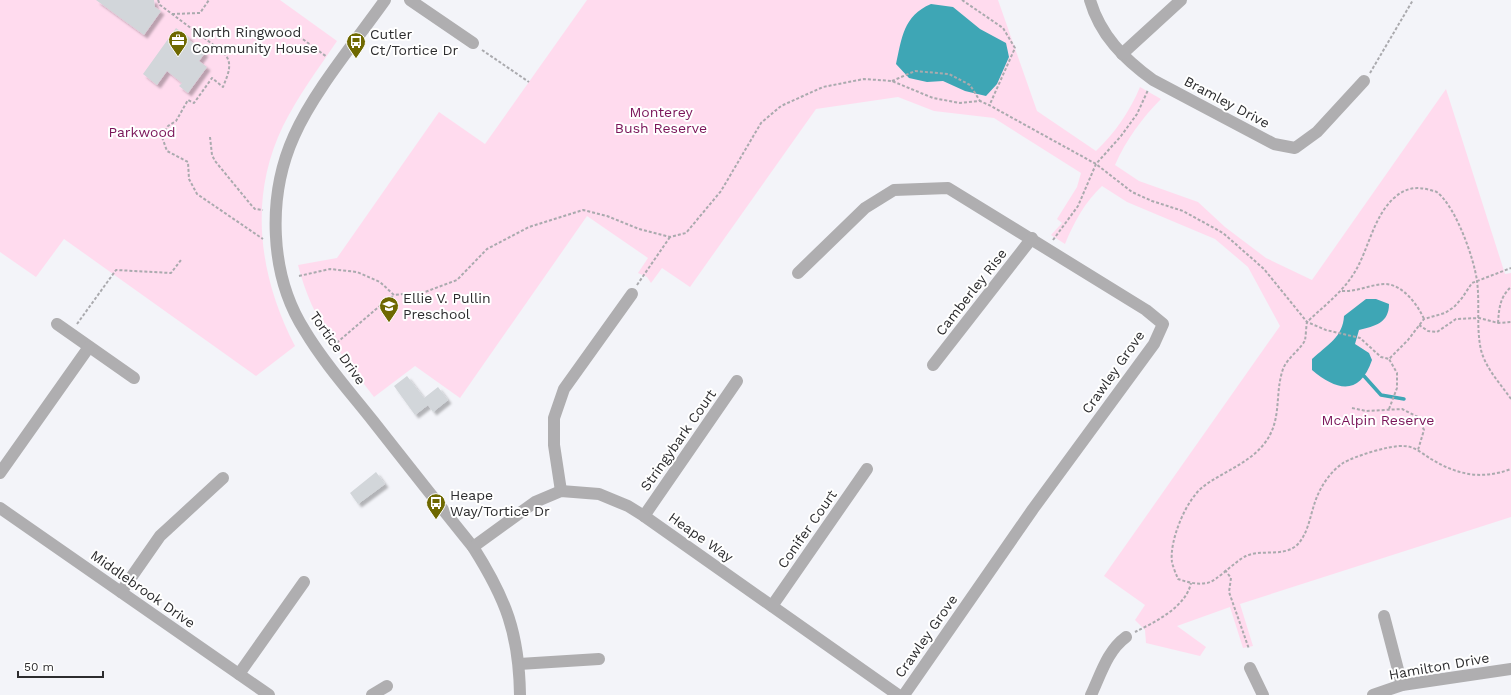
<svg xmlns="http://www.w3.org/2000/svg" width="1511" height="695" viewBox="0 0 1511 695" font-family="'Work Sans',sans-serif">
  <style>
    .green { fill: #ffdbee }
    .water { fill: #3ea6b5 }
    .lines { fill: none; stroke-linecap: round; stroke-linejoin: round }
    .stream { stroke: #3ea6b5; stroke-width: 3.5 }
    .building { fill: #d2d6da; filter: url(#shadow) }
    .path { stroke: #aaaaae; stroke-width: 2; stroke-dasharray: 3 2; stroke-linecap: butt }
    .street { stroke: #afaeb0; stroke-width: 12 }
    .labels { text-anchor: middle; stroke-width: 4; stroke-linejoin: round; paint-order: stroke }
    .poi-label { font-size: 14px; fill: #2c2c2e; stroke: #fff; text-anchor: start }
    .street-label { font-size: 14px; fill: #2c2c2e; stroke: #fff }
    .park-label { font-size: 14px; fill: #7a1559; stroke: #fff }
  </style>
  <defs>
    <filter id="shadow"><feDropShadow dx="3.5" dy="3.5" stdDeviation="1" flood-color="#0004"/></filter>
  </defs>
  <rect width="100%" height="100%" fill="#f3f4f9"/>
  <g class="green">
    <path d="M0,0h280l57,41c-19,28 -39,55 -54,85 -35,72 -24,151 12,220l-39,30 -192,-137 -28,38 -36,-25z"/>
    <path d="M587,0h411l39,111 59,40c19,-18 34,-40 44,-64l21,12c-19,19 -35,41 -46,66l24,16 59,21 27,25 41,31 46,22 134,-191 59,185 6,-1v244l-271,87 13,42 -10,2 -13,-41 -53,19 29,21 -6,9 -54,-13 -1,-13 -10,-10 10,-15 -41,-29 176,-250 -32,-59 -33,-28 -88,-37 -25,-16c-17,16 -28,36 -37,58l-14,-9 11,-12 -5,-4 20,-32 4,-14 -87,-55 -60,-7 -36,-14 -82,12 -126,178 -28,-19 -11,15 -4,-6 -9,-4 10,-15 -61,-42 -127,182 -45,-32 -41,31c-35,-46 -61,-74 -76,-132l39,-7 102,-146 46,32z"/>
  </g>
  <g class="water">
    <path d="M931,4l22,3 27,22 26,14 3,14 -12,27 -11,12 -21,-5 -22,-10 -16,1 -18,-4 -13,-14c6,-26 7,-48 35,-60z"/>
    <path d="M1366,299h10l13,5c0,19 -14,22 -30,26l-4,14 14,9 3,7c-12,35 -34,32 -60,10v-11c15,-14 31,-22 32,-43z"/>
  </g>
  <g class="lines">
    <polyline class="stream" points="1364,376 1381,395 1404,399"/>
  </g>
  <g class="building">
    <polygon points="96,0 154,0 155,7 161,11 144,35"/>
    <polygon points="176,28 190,38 189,40 203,50 202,51 205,53 199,61 207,67 188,93 179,86 182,83 167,71 157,85 143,74"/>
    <polygon points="407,376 424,398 438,387 448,400 433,412 428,405 415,415 394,386"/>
    <polygon points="376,472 385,484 358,504 350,493"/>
  </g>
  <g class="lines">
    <g class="path">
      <path d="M158,0l2,5 63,47c11,11 5,22 0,35l-11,-9 -18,25 -6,-3 -12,21 -8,5 -6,11 5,14 21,11 1,17 8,15 66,45"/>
      <polyline points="962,0 1003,28 1015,48 990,104"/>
      <polyline points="172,14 200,13 209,0"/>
      <polyline points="252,36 289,29 327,57"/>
      <polyline points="482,50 529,82"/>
      <polyline points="1370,73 1413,0"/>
      <polyline points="892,81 915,71 949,74 970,85 980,101"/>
      <polyline points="210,137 212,155 215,161 252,206 255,209 263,210"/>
      <polyline points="1053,240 1078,206 1096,164 1121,136 1137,114 1148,90"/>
      <polyline points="299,276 330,269 357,272 380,282 394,295 425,292 457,280 487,249 529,227 583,210 607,216 639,229 670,237 686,233 721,191 761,123 781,106 823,87 864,79 892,81 933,98 960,103 980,101 989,105 1096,164 1132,192 1152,201 1183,211 1223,233 1264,269 1307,322 1326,330 1360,338 1381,357 1389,359 1408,340 1424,319 1445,313 1454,307 1462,298 1472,283 1511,268"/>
      <polyline points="637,285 670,237"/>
      <path d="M1342,291c16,1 29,-7 44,-7 17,1 32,21 38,35"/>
      <path d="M1498,323c1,-15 2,-26 13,-36"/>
      <polyline points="77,324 116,270 171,273 181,260"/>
      <polyline points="1419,325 1428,331 1437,332 1456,319 1479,318 1498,323 1511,322"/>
      <polyline points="333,346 375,310 394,295"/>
      <path d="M1511,399c-11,-16 -25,-30 -30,-49 -5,-22 -1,-47 -4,-69 -3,-23 -21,-73 -39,-88 -2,-2 -5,-2 -8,-3 -14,-4 -25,-2 -36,8 -20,18 -25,49 -38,72 -12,21 -31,35 -49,52 -1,5 -1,13 -2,18 -3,8 -18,18 -22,29 -9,26 0,51 -19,75 -16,20 -40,27 -60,42 -17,12 -35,54 -32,76 1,5 4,12 6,17 9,3 19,6 29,4 9,-1 28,-22 39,-27 15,-7 36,1 50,-10 12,-11 14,-30 19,-44 5,-15 15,-30 28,-39 12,-7 47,-18 61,-17 10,0 19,8 27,13 27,16 50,21 80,10"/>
      <polyline points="1352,408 1366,411 1402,409 1418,417 1424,430 1418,450"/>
      <polyline points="1389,409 1397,388 1397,373 1389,359"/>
      <polyline points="1225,570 1231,578 1229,592 1249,649"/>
      <path d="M1135,632c20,-10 51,-25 56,-49"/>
    </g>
    <g class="street">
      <path d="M385,0c-29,41 -71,91 -91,136 -27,60 -25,139 11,195 19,32 45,61 68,90 33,42 66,84 100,126 33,52 46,86 47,148"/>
      <polyline points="410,0 473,43"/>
      <path d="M1090,0c10,35 34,59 63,80l121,64 21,4 22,-16 47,-51"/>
      <polyline points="1122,54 1181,0"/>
      <polyline points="798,273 865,208 894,190 948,188 1146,310 1163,324 1154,344 1033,509 904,695"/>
      <polyline points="57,324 134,378"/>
      <polyline points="933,365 1032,238"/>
      <polyline points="0,473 89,347"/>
      <polyline points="561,491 554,445 554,418 564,389 632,294"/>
      <polyline points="0,508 269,695"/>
      <polyline points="644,516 737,381"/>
      <polyline points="473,547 535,502 561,491 599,494 628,506 644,516 898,695"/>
      <polyline points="121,592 160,536 223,478"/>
      <polyline points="772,606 867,469"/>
      <polyline points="1384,616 1402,685"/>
      <polyline points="519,664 599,659"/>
      <polyline points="1250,668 1263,695"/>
      <polyline points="239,674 304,582"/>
      <polyline points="372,695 387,686"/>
      <path d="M1091,695c10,-21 16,-44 35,-58"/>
      <polyline points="1373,695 1402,685 1511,669"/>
    </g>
  </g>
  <defs>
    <symbol id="office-pin" viewBox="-11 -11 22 30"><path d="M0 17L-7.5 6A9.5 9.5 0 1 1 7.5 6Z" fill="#6e6800" stroke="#fff"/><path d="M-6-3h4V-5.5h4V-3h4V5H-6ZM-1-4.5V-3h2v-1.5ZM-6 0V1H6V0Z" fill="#fff"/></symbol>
    <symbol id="bus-pin" viewBox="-11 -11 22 30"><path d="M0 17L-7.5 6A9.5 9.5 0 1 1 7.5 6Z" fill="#6e6800" stroke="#fff"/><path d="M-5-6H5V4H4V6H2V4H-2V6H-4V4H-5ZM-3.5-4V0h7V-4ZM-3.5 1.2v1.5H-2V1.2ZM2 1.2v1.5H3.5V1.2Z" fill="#fff"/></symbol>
    <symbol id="school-pin" viewBox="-11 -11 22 30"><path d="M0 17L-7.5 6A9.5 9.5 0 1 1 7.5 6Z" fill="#6e6800" stroke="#fff"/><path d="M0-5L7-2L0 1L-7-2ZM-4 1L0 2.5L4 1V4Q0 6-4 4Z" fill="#fff"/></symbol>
  </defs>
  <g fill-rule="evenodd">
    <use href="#office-pin" x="167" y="29" width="22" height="30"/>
    <use href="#bus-pin" x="345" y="31" width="22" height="30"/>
    <use href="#school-pin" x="378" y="295" width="22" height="30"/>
    <use href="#bus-pin" x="425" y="492" width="22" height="30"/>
  </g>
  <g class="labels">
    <g class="poi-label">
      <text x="192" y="37">North Ringwood<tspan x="192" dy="16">Community House</tspan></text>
      <text x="370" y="39">Cutler<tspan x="370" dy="16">Ct/Tortice Dr</tspan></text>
      <text x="403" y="303">Ellie V. Pullin<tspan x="403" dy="16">Preschool</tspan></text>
      <text x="450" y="500">Heape<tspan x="450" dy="16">Way/Tortice Dr</tspan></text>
    </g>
    <g class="street-label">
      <text transform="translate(1227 102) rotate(28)" y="5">Bramley Drive</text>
      <text transform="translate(971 292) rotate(-52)" y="5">Camberley Rise</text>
      <text transform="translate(338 348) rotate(55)" y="5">Tortice Drive</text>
      <text transform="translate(1113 372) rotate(-55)" y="5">Crawley Grove</text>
      <text transform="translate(678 440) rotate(-55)" y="5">Stringybark Court</text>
      <text transform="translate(807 529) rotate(-55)" y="5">Conifer Court</text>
      <text transform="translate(701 537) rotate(35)" y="5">Heape Way</text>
      <text transform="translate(143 589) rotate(35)" y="5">Middlebrook Drive</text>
      <text transform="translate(926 636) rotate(-55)" y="5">Crawley Grove</text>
      <text transform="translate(1439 666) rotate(-10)" y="5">Hamilton Drive</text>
    </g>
    <g class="park-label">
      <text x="661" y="117">Monterey<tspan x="661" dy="16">Bush Reserve</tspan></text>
      <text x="142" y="137">Parkwood</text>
      <text x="1378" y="425">McAlpin Reserve</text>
    </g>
  </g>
  <path d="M18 671v6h85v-6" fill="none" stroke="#2c2c2e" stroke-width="2"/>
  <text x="24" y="671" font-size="12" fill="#2c2c2e" stroke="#ffffff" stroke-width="3" paint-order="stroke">50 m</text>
</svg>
